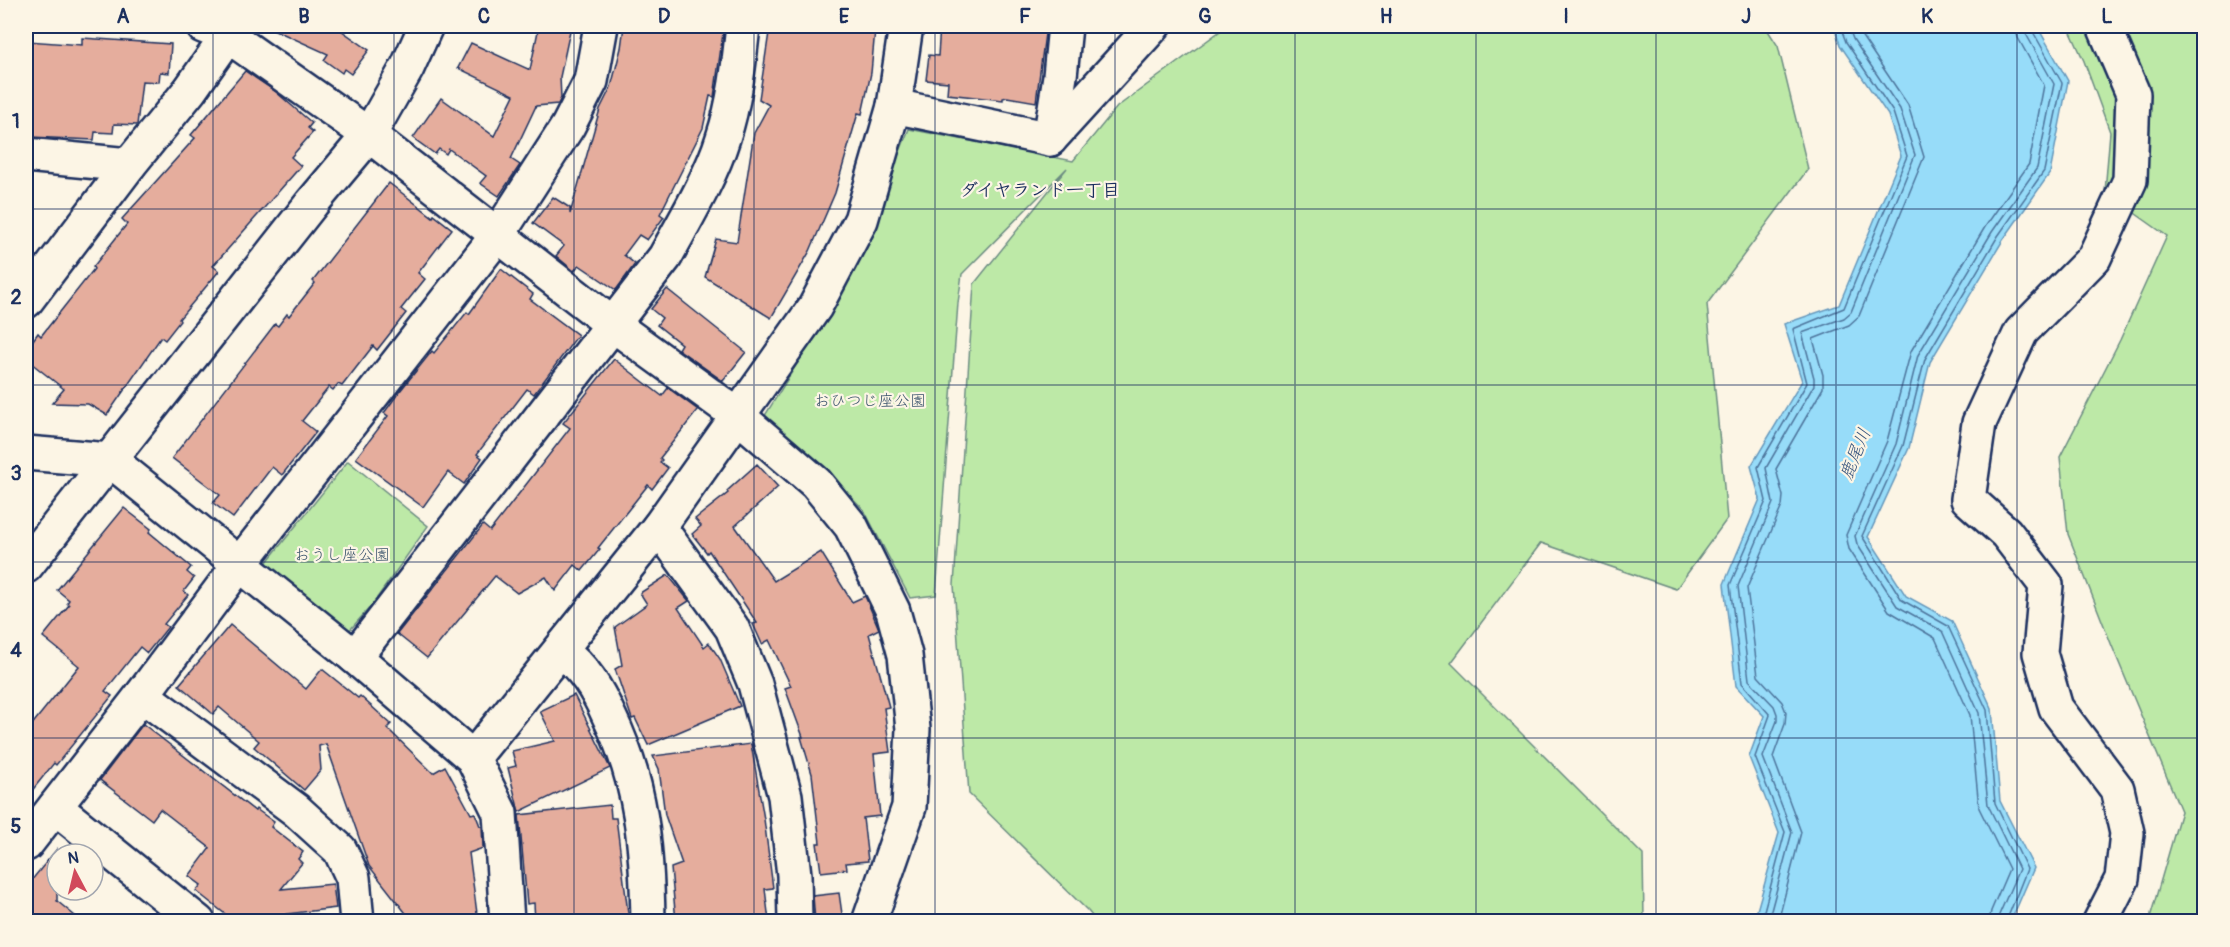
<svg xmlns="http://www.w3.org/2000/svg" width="2230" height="947" viewBox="0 0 2230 947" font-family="Pangolin,'Klee One',sans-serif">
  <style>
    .green { fill: #bde9a7; stroke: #6c8c82; stroke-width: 1.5 }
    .water { fill: #97dcf9; stroke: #6597bb; stroke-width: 1.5 }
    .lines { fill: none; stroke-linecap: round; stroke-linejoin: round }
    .shore { stroke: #4d749c; stroke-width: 1.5 }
    .building { fill: #e5ad9d; stroke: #1b2f5e; stroke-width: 1.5 }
    .minor-casing { stroke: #1b2f5e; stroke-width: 38 }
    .minor { stroke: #fcf5e5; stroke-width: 33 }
    .grid { fill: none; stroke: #1b2f5e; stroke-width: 1.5; stroke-opacity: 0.55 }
    .labels { text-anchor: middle; stroke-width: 4.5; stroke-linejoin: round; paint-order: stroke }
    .park-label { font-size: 16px; fill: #3b546d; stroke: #fcf5e5 }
    .neighbourhood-label { font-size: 18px; font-weight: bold; fill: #1b2f5e; stroke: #fcf5e5 }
    .water-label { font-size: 18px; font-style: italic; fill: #34527d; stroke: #fcf5e5 }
    .neatline { fill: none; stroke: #1b2f5e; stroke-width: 2 }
    .grid-label { font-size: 20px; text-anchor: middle; font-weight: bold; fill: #1b2f5e }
  </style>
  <rect width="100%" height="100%" fill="#fcf5e5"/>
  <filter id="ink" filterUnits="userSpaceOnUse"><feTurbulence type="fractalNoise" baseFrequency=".0167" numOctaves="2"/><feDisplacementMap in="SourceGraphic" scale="12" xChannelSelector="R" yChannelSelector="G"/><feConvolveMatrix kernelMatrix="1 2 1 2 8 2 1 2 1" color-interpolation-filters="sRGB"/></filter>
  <g filter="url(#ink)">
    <g class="green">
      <polygon points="1227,26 1765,26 1778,46 1808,169 1707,304 1727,519 1676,589 1541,543 1451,663 1643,855 1644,921 1096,921 1088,911 969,794 954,585 974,284 1067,168 962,274 958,303 936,595 910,598 864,510 816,460 764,417 847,283 909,129 1073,161 1117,107"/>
      <polygon points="2068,26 2204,26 2204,921 2149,921 2181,811 2112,646 2068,534 2060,457 2120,340 2167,236 2105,192 2110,132 2084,61"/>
      <polygon points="348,461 428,526 372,605 348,632 266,563"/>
    </g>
    <polygon class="water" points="1834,26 2037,26 2068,81 2050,173 2003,240 1930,362 1909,448 1868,537 1906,596 1952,621 1992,709 2000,801 2034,868 2011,921 1754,921 1779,833 1749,757 1764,716 1736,686 1724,584 1760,499 1751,466 1802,381 1784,324 1839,305 1901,156 1888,115 1840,45"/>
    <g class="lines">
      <g class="shore">
        <polyline points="1761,922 1785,832 1755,757 1770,715 1742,683 1730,585 1766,501 1758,467 1807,383 1793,329 1844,308 1907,156 1893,112 1846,42 1840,26"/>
        <polyline points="1768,922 1792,832 1763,757 1777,721 1777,714 1774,706 1749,680 1738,586 1773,503 1766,468 1814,385 1814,378 1802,333 1844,318 1851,312 1915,155 1900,109 1853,39 1848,26"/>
        <polyline points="1778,922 1801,832 1773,757 1785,724 1786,712 1782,702 1758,676 1747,588 1782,506 1783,496 1776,469 1823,388 1823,375 1813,339 1849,325 1859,316 1924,157 1908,105 1861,35 1858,26"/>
        <polyline points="1989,922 1991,911 2009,869 1979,808 1970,715 1935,638 1889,611 1849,549 1846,535 1887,441 1911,351 1985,227 2029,164 2044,85 2018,38 2015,26"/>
        <polyline points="1998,922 1999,915 2019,869 1988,805 1979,713 1942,631 1897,606 1857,544 1855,536 1896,444 1918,355 1992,232 2037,168 2054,84 2026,34 2024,26"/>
        <polyline points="2006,922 2027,869 1995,803 1987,710 1948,626 1902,600 1862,536 1903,446 1925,359 1998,236 2044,171 2062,83 2032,30 2032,26"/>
      </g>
    </g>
    <g class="building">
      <polygon points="266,26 335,26 369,50 351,74 344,69 342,73 324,60 328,54"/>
      <polygon points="539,26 571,26 560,77 561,98 558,104 536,106 511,159 520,165 499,196 480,183 486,176 449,149 446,154 439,149 435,154 413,138 441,98 494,136 514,95 458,68 471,43 530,70"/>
      <polygon points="624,26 724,26 714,97 710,96 703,128 660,214 664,217 647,240 639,235 624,255 635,264 616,290 579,265 574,271 556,256 564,246 533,223 553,197 570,208 570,214 600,109 611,87 621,48"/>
      <polygon points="770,26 789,26 835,31 835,26 875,30 871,73 862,114 858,113 835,193 810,251 771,318 705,277 716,239 737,242 754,133 769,105 759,99"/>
      <polygon points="940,26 1046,26 1036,102 1007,97 1003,98 1003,100 947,94 948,82 926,80 929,55 938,56"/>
      <polygon points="82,38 171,44 169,73 160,72 159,82 142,81 137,125 114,124 113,133 95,132 94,140 31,137 32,121 26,120 28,41 82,45"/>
      <polygon points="245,71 276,92 312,123 308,128 313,132 291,157 301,166 213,266 219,271 179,319 180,321 165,340 161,337 107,415 88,404 52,403 64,389 26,359 26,350 38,333 41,336 94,269 93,267 127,224 122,219 195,138 191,135"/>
      <polygon points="389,183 433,217 434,215 452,229 418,273 425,279 401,309 406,313 377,350 373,346 342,386 338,384 333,390 329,387 302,421 316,432 282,475 272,467 233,518 213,503 220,495 172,458 275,324 278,326 287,314 289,316 315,283 313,281"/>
      <polygon points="501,269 533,294 530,299 578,335 534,394 527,389 477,454 482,458 464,484 448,472 423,507 356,458 388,416 384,413 400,391 432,351 434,353 467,312 469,314"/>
      <polygon points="667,289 746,352 723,381 678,349 681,344 657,325 662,318 651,309"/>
      <polygon points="614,359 662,396 668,388 698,410 660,458 662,460 660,462 668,468 652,489 648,485 598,548 600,549 582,571 575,565 555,591 546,577 517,593 495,576 427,658 397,634 483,525 490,531 570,428 563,423"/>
      <polygon points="757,464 778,487 735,526 774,581 821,552 852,602 865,596 879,629 869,634 889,707 884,708 890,752 874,754 880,816 863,818 868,861 846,863 847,869 821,872 817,843 820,843 812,774 801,737 803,737 785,688 791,686 769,640 762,644 753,624 757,623 709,551 707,553 692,534 701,526 695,519 728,493 727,491"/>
      <polygon points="124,508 151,529 149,532 191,567 187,572 194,578 184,591 188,595 164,624 168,627 147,653 140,647 105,691 112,696 56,765 54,763 26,798 26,732 79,666 43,637 69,605 67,603 69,600 57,590"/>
      <polygon points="668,575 689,601 678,608 704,647 709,643 720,659 740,706 648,745 635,718 632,719 615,669 622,665 615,627 647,604 640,593"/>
      <polygon points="230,625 306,689 322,669 358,698 360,696 391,724 387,728 433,773 445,766 471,814 475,813 480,826 482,826 483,848 469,853 478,921 412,921 369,866 326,744 319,746 321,770 304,790 254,747 259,741 219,707 213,714 179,685"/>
      <polygon points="574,695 610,768 519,812 508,768 516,766 512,751 555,741 540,711"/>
      <polygon points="143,724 255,811 256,809 274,822 271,827 303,852 298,859 302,863 281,889 333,884 336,908 287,914 297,921 234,921 196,891 201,885 189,876 210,848 160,809 152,820 100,780"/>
      <polygon points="751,744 764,819 773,888 765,889 769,921 676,921 671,868 682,864 665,815 659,769 653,756"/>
      <polygon points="610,805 611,818 616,818 629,921 535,921 534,903 527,904 519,815"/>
      <polygon points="57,849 57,901 81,921 26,921 26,887"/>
      <polygon points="839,893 843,921 815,921 813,896"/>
    </g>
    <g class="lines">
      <defs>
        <g id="minor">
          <polyline points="203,26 227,35 369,135 612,324 737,415 816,483 851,526 893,611 905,655 913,729 909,807 869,922"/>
          <polyline points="894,106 1050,139 1153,26"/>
          <polyline points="1050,139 1060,76 1065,26"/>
          <polyline points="26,155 129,165"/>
          <polyline points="26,301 129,165 190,90 235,26"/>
          <polyline points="26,453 110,460 355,657 473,758 500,813 507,922"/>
          <polyline points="659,527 732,628 755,684 785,796 794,875 795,922"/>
          <polyline points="26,566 312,203 369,135 407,68 426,26"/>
          <path d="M561,650c23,18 36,39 48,66 33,68 38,131 39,206"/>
          <path d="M355,657l310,-400c19,-35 46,-80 58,-119 12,-36 16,-75 20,-112"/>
          <polyline points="142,695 296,810 340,850 353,878 357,922"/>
          <polyline points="473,758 659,527 815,307 861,220 894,106 906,26"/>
          <polyline points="55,807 198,922"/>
          <polyline points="26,844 142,695 239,565 497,236 568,126 591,81 601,26"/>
          <polyline points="2100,922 2122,879 2127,833 2117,789 2056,708 2040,653 2046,585 2006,533 1968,499 1979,423 2021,332 2094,258 2130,180 2133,94 2104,26"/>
        </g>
      </defs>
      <use href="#minor" class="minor-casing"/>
      <use href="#minor" class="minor"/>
    </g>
  </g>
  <path class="grid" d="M213,26v896M394,26v896M574,26v896M754,26v896M935,26v896M1115,26v896M1295,26v896M1476,26v896M1656,26v896M1836,26v896M2017,26v896M26,209h2178M26,385h2178M26,562h2178M26,738h2178"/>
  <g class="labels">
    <g class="park-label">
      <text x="870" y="406">おひつじ座公園</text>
      <text x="342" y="560">おうし座公園</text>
    </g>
    <g class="neighbourhood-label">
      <text x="1040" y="196">ダイヤランド一丁目</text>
    </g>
    <g class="water-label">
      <text transform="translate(1855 454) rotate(-68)" y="6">鹿尾川</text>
    </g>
  </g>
  <rect width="2230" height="947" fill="none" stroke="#fcf5e5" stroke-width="66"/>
  <g transform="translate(75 872) rotate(353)"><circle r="28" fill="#fcf5e5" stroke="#a2a6af" stroke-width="1.5"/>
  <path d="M0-4.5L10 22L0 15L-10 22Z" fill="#d1495b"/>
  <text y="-9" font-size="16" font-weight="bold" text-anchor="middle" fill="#1b2f5e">N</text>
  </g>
  <rect x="33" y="33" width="2164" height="881" class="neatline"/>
  <g class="grid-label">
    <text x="123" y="23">A</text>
    <text x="304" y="23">B</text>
    <text x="484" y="23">C</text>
    <text x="664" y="23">D</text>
    <text x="844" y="23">E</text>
    <text x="1025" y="23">F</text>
    <text x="1205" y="23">G</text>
    <text x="1386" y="23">H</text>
    <text x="1566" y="23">I</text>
    <text x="1746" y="23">J</text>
    <text x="1927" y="23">K</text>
    <text x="2107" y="23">L</text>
    <text x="16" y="128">1</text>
    <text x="16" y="304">2</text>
    <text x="16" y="480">3</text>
    <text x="16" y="657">4</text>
    <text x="16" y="833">5</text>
  </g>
</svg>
